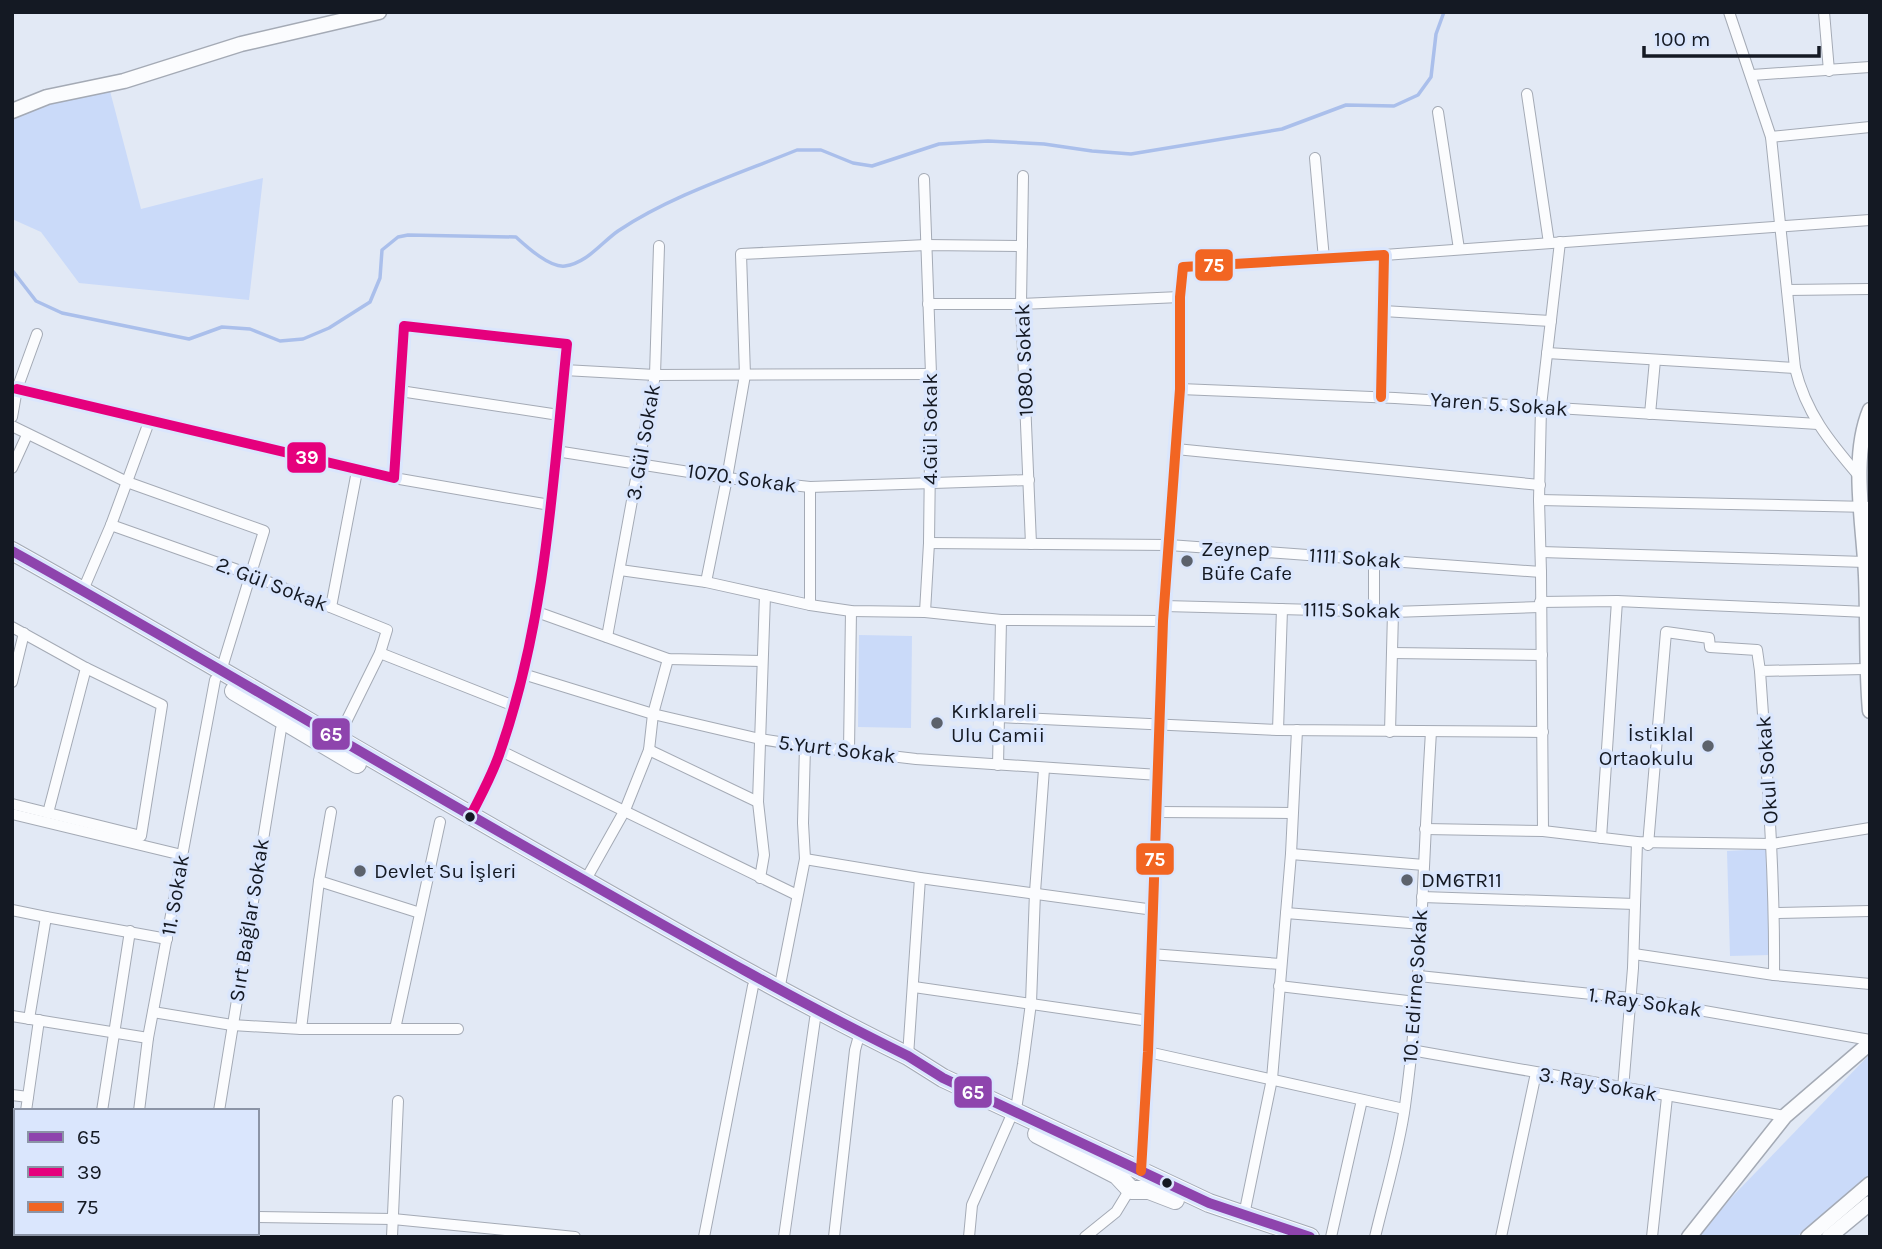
<svg xmlns="http://www.w3.org/2000/svg" width="1882" height="1249" viewBox="0 0 1882 1249" font-family="Karla,sans-serif">
  <style>
    .green { fill: #cadaf9 }
    .lines { fill: none; stroke-linecap: round; stroke-linejoin: round }
    .stream { stroke: #aabfeb; stroke-width: 3.5 }
    .street-casing { stroke: #a4aab5; stroke-width: 12 }
    .secondary-casing { stroke: #a4aab5; stroke-width: 17 }
    .highway-casing { stroke: #a4aab5; stroke-width: 20 }
    .street { stroke: #fbfcfe; stroke-width: 10 }
    .secondary { stroke: #fbfcfe; stroke-width: 14 }
    .highway { stroke: #fbfcfe; stroke-width: 18 }
    .bus-1-casing { stroke: #dae6fd; stroke-width: 16 }
    .bus-2-casing { stroke: #dae6fd; stroke-width: 16 }
    .bus-3-casing { stroke: #dae6fd; stroke-width: 16 }
    .bus-1 { stroke: #8e44ad; stroke-width: 10 }
    .bus-2 { stroke: #e5007d; stroke-width: 10 }
    .bus-3 { stroke: #f26522; stroke-width: 10 }
    .poi-dot { fill: #5c626c; stroke: #dae6fd; stroke-width: 2.5 }
    .bus-dot { fill: #141923; stroke: #dae6fd; stroke-width: 2.5 }
    .labels { text-anchor: middle; stroke-width: 7; stroke-linejoin: round; paint-order: stroke }
    .street-label { font-size: 21px; fill: #141923; stroke: #dae6fd }
    .poi-label { font-size: 21px; fill: #141923; stroke: #dae6fd; text-anchor: start }
    .line-badge { stroke: #dae6fd; stroke-width: 2.5 }
    .badge-label { font-size: 19px; text-anchor: middle; font-weight: bold; fill: #fff }
  </style>
  <rect width="100%" height="100%" fill="#e2e9f5"/>
  <g class="green">
    <polygon points="110,91 141,209 263,178 249,300 79,283 41,232 12,219 12,118 45,104"/>
    <polygon points="859,635 912,636 911,728 858,727"/>
    <polygon points="1766,849 1770,955 1730,956 1727,851"/>
    <polygon points="1870,1054 1870,1174 1796,1237 1699,1237 1730,1199"/>
  </g>
  <g class="lines">
    <path class="stream" d="M12,270l24,31 26,12 127,26 33,-12 28,2 30,12 23,-2 26,-11 41,-26 10,-24 2,-28 16,-13 10,-2 108,2c11,10 34,31 49,29 22,-3 36,-23 53,-35 52,-35 120,-57 179,-81h24l32,13 19,3 67,-22 49,-3 56,3 48,7 39,3 151,-25 64,-24 48,1 24,-11 13,-18 5,-43 8,-22"/>
    <defs>
      <g id="street">
        <path d="M1729,12l42,125 24,231c11,45 34,73 64,108"/>
        <polyline points="1824,12 1829,71"/>
        <polyline points="1752,75 1870,67"/>
        <polyline points="1527,94 1549,243"/>
        <polyline points="1438,112 1459,249"/>
        <polyline points="1771,137 1870,127"/>
        <polyline points="1315,158 1324,259"/>
        <polyline points="1023,176 1021,304 1031,544"/>
        <polyline points="924,179 931,374 929,543 925,612"/>
        <polyline points="1384,255 1870,220"/>
        <polyline points="1787,290 1870,289"/>
        <polyline points="928,304 1021,304 1180,297"/>
        <polyline points="1383,311 1551,321"/>
        <polyline points="1547,353 1795,368"/>
        <polyline points="564,370 655,375 931,374"/>
        <path d="M17,389l377,89 10,-152 163,18c-14,136 -22,274 -65,405 -8,23 -21,46 -32,68"/>
        <polyline points="1180,389 1395,398 1818,424"/>
        <polyline points="400,391 559,415"/>
        <polyline points="1650,414 1655,360"/>
        <polyline points="12,417 17,389 37,334"/>
        <polyline points="12,426 127,482 264,531 221,671"/>
        <polyline points="1176,449 1540,485"/>
        <polyline points="556,451 727,478 810,487 1029,480"/>
        <polyline points="12,468 27,435"/>
        <polyline points="394,478 550,505"/>
        <polyline points="810,487 810,605"/>
        <polyline points="1539,500 1870,507"/>
        <polyline points="111,525 149,422"/>
        <polyline points="929,543 1169,545 1541,572"/>
        <polyline points="1541,552 1865,562"/>
        <polyline points="620,570 706,582 810,605 851,611 925,612 1001,620 1163,621"/>
        <polyline points="706,582 727,478 745,375 741,254 926,245 1022,246"/>
        <polyline points="83,590 111,525 249,574 387,630 380,653 338,738"/>
        <polyline points="1540,602 1617,601 1867,612"/>
        <polyline points="1164,606 1393,612 1540,607"/>
        <polyline points="331,607 357,471"/>
        <polyline points="1374,611 1374,560"/>
        <polyline points="537,612 668,659 762,661"/>
        <polyline points="12,627 86,668 162,705 141,836 12,804"/>
        <polyline points="607,637 655,375 659,246"/>
        <polyline points="380,653 514,706"/>
        <polyline points="1392,653 1542,655"/>
        <polyline points="523,674 653,714 760,739 805,746 916,759 1159,775"/>
        <polyline points="12,682 24,633"/>
        <polyline points="999,717 1278,730 1543,732"/>
        <polyline points="1278,730 1282,609"/>
        <polyline points="1390,732 1393,612"/>
        <polyline points="649,750 758,802"/>
        <polyline points="849,750 851,611"/>
        <polyline points="501,751 797,895"/>
        <polyline points="998,765 1001,620"/>
        <polyline points="1157,812 1291,813"/>
        <polyline points="48,813 86,668"/>
        <polyline points="12,814 182,855"/>
        <polyline points="1425,829 1543,831 1637,842 1772,844 1870,828"/>
        <polyline points="1543,831 1541,572 1539,500 1541,406 1560,242"/>
        <polyline points="1601,838 1617,601"/>
        <polyline points="1648,845 1666,632 1709,638 1710,647 1757,650 1760,671"/>
        <polyline points="1291,854 1424,865"/>
        <polyline points="805,859 920,878 1154,910"/>
        <polyline points="760,878 764,855 758,802 765,595"/>
        <polyline points="319,881 420,913"/>
        <polyline points="585,881 625,810 649,750 653,714 668,659"/>
        <polyline points="1422,897 1635,904"/>
        <polyline points="12,910 46,917"/>
        <polyline points="1286,913 1422,924"/>
        <polyline points="1775,913 1870,911"/>
        <polyline points="1151,954 1280,964"/>
        <polyline points="1634,954 1774,975 1870,984"/>
        <path d="M1774,975c1,-101 -7,-202 -14,-304l106,-2"/>
        <polyline points="1419,976 1630,998 1870,1040"/>
        <polyline points="1279,986 1416,1002"/>
        <polyline points="914,987 1149,1021"/>
        <polyline points="779,990 805,859 803,823 805,746"/>
        <polyline points="153,1012 232,1025 301,1029 458,1029"/>
        <polyline points="12,1016 148,1038"/>
        <polyline points="29,1019 46,917 167,939"/>
        <polyline points="301,1029 319,881 331,812"/>
        <polyline points="395,1029 440,822"/>
        <polyline points="1411,1050 1785,1116"/>
        <polyline points="1148,1052 1404,1109"/>
        <polyline points="908,1056 920,878"/>
        <polyline points="1623,1089 1633,968 1637,842"/>
        <polyline points="12,1095 28,1097"/>
        <polyline points="26,1111 39,1020"/>
        <polyline points="102,1111 130,931"/>
        <polyline points="139,1111 148,1038 215,680"/>
        <polyline points="219,1111 281,729"/>
        <polyline points="1141,1171 1148,1052 1163,621 1180,389 1180,297 1183,267 1384,255 1381,397"/>
        <polyline points="12,1177 16,1177"/>
        <polyline points="1244,1215 1272,1079 1291,854 1297,730"/>
        <polyline points="257,1217 393,1219 575,1237"/>
        <polyline points="252,1233 252,1237"/>
        <polyline points="43,1237 43,1233"/>
        <polyline points="108,1237 108,1233"/>
        <polyline points="174,1237 174,1233"/>
        <polyline points="392,1237 398,1101"/>
        <polyline points="704,1237 753,986"/>
        <polyline points="784,1237 815,1019"/>
        <polyline points="834,1237 855,1050 860,1032"/>
        <polyline points="969,1237 972,1205 1017,1103 1023,1064 1031,1003 1035,892 1044,769"/>
        <polyline points="1085,1237 1116,1212 1130,1189"/>
        <polyline points="1331,1237 1362,1100"/>
        <path d="M1375,1237c10,-43 24,-87 30,-131 17,-124 18,-249 26,-374"/>
        <polyline points="1501,1237 1536,1073"/>
        <polyline points="1652,1237 1667,1097"/>
      </g>
      <g id="secondary">
        <polyline points="12,111 47,97 124,81 241,44 379,12"/>
        <path d="M1870,410c-20,48 -6,115 -4,166 2,45 0,90 4,135"/>
        <polyline points="1689,1237 1785,1116 1870,1043"/>
        <polyline points="1808,1237 1870,1184"/>
        <polyline points="1829,1237 1870,1203"/>
      </g>
      <g id="highway">
        <path d="M12,551c192,107 380,221 572,329 107,61 214,122 324,176l35,22 266,125 101,34"/>
        <polyline points="234,691 357,764"/>
        <polyline points="1037,1134 1117,1175 1131,1190 1149,1190 1175,1200"/>
      </g>
    </defs>
    <use href="#street" class="street-casing"/>
    <use href="#secondary" class="secondary-casing"/>
    <use href="#highway" class="highway-casing"/>
    <use href="#street" class="street"/>
    <use href="#secondary" class="secondary"/>
    <use href="#highway" class="highway"/>
    <defs>
      <path id="bus-1" d="M12,551c192,107 380,221 572,329 107,61 214,122 324,176l35,22 266,125 101,34"/>
      <path id="bus-2" d="M17,389l377,89 10,-152 163,18c-14,136 -21,275 -66,405 -7,23 -20,46 -31,68"/>
      <polyline id="bus-3" points="1141,1171 1148,1052 1163,621 1180,389 1180,297 1183,267 1384,255 1381,397"/>
    </defs>
    <use href="#bus-1" class="bus-1-casing"/>
    <use href="#bus-2" class="bus-2-casing"/>
    <use href="#bus-3" class="bus-3-casing"/>
    <use href="#bus-1" class="bus-1"/>
    <use href="#bus-2" class="bus-2"/>
    <use href="#bus-3" class="bus-3"/>
  </g>
  <g class="poi-dot">
    <circle cx="1187" cy="561" r="7"/>
    <circle cx="937" cy="723" r="7"/>
    <circle cx="1708" cy="746" r="7"/>
    <circle cx="360" cy="871" r="7"/>
    <circle cx="1407" cy="880" r="7"/>
  </g>
  <g class="bus-dot">
    <circle cx="470" cy="817" r="6"/>
    <circle cx="1167" cy="1183" r="6"/>
  </g>
  <g class="labels">
    <g class="street-label">
      <text transform="translate(1024 360) rotate(-92)" y="7">1080. Sokak</text>
      <text transform="translate(1499 404) rotate(4)" y="7">Yaren 5. Sokak</text>
      <text transform="translate(930 429) rotate(-90)" y="7">4.Gül Sokak</text>
      <text transform="translate(643 442) rotate(-80)" y="7">3. Gül Sokak</text>
      <text transform="translate(742 478) rotate(8)" y="7">1070. Sokak</text>
      <text transform="translate(1355 558) rotate(4)" y="7">1111 Sokak</text>
      <text transform="translate(272 584) rotate(21)" y="7">2. Gül Sokak</text>
      <text transform="translate(1352 610) rotate(1)" y="7">1115 Sokak</text>
      <text transform="translate(837 749) rotate(7)" y="7">5.Yurt Sokak</text>
      <text transform="translate(1767 770) rotate(-94)" y="7">Okul Sokak</text>
      <text transform="translate(175 895) rotate(-80)" y="7">11. Sokak</text>
      <text transform="translate(249 920) rotate(-81)" y="7">Sırt Bağlar Sokak</text>
      <text transform="translate(1415 986) rotate(-86)" y="7">10. Edirne Sokak</text>
      <text transform="translate(1645 1002) rotate(8)" y="7">1. Ray Sokak</text>
      <text transform="translate(1598 1084) rotate(10)" y="7">3. Ray Sokak</text>
    </g>
    <g class="poi-label">
      <text x="1201" y="556">Zeynep<tspan x="1201" dy="24">Büfe Cafe</tspan></text>
      <text x="951" y="718">Kırklareli<tspan x="951" dy="24">Ulu Camii</tspan></text>
      <text x="1694" y="741" text-anchor="end">İstiklal<tspan x="1694" dy="24">Ortaokulu</tspan></text>
      <text x="374" y="878">Devlet Su İşleri</text>
      <text x="1421" y="887">DM6TR11</text>
    </g>
  </g>
  <g class="line-badge">
    <rect x="1194" y="248" width="40" height="34" rx="7" fill="#f26522"/>
    <rect x="286" y="441" width="41" height="33" rx="7" fill="#e5007d"/>
    <rect x="311" y="717" width="40" height="34" rx="7" fill="#8e44ad"/>
    <rect x="1135" y="842" width="40" height="34" rx="7" fill="#f26522"/>
    <rect x="953" y="1075" width="40" height="34" rx="7" fill="#8e44ad"/>
  </g>
  <g class="badge-label">
    <text x="1214" y="272">75</text>
    <text x="307" y="464">39</text>
    <text x="331" y="741">65</text>
    <text x="1155" y="866">75</text>
    <text x="973" y="1099">65</text>
  </g>
  <rect width="1882" height="1249" fill="none" stroke="#141923" stroke-width="28"/>
  <rect x="14" y="1109" width="245" height="126" fill="#dae6fd" stroke="#8b94a6" stroke-width="2"/>
  <rect x="28" y="1132" width="35" height="10" fill="#8e44ad" stroke="#8b94a6" stroke-width="2"/>
  <text x="77" y="1144" font-size="21" fill="#141923">65</text>
  <rect x="28" y="1167" width="35" height="10" fill="#e5007d" stroke="#8b94a6" stroke-width="2"/>
  <text x="77" y="1179" font-size="21" fill="#141923">39</text>
  <rect x="28" y="1202" width="35" height="10" fill="#f26522" stroke="#8b94a6" stroke-width="2"/>
  <text x="77" y="1214" font-size="21" fill="#141923">75</text>
  <path d="M1644 46v10h175v-10" fill="none" stroke="#141923" stroke-width="3.5"/>
  <text x="1654" y="46" font-size="21" fill="#141923" stroke="#dae6fd" stroke-width="5" paint-order="stroke">100 m</text>
</svg>
